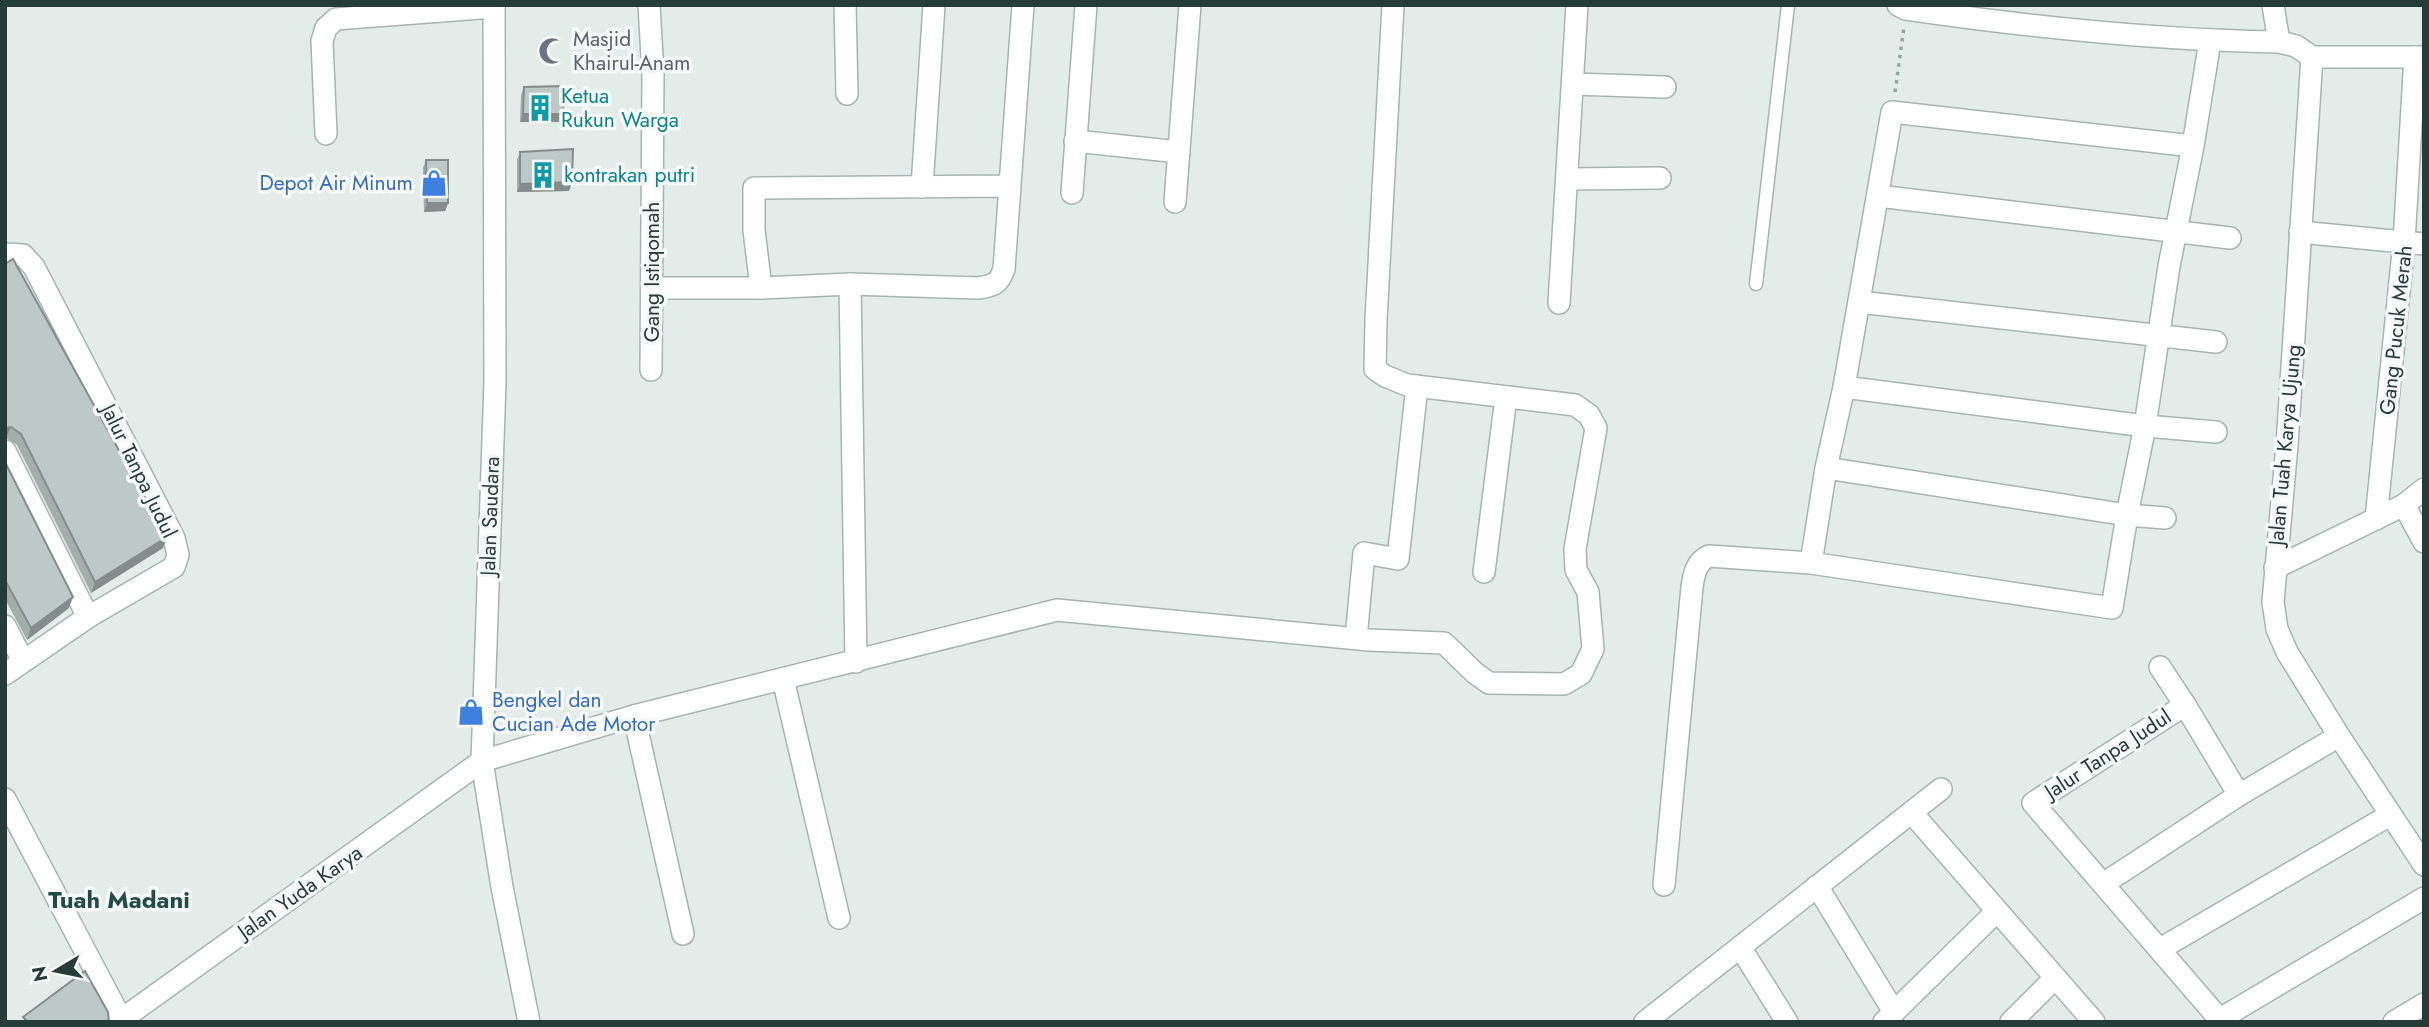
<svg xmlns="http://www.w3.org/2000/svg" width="2429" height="1027" viewBox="0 0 2429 1027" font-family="Jost,sans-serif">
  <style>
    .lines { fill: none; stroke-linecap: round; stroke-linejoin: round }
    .lane-casing { stroke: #a7b4b1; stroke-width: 15 }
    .street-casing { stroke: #a7b4b1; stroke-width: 24 }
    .path { stroke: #89aca5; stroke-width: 3.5; stroke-dasharray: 3.5 5; stroke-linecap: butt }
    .lane { stroke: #fff; stroke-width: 12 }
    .street { stroke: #fff; stroke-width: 21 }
    .wall { fill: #a3adaa }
    .shaded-wall { fill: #848d8b }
    .building { fill: #bdc9c6; stroke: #848d8b; stroke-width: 2 }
    .labels { text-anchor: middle; stroke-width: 7; stroke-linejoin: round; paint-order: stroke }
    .worship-label { font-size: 21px; fill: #5b616d; stroke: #f5f9f7; text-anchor: start }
    .culture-label { font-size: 21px; fill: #0d838f; stroke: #f5f9f7; text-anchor: start }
    .shop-label { font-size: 21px; fill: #366cbe; stroke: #f5f9f7; text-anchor: end }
    .street-label { font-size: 21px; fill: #263c39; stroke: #f5f9f7 }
    .quarter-label { font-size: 24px; font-weight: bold; fill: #244c47; stroke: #f5f9f7 }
  </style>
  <rect width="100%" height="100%" fill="#e4ecea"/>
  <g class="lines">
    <defs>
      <polyline id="lane" points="1756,284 1788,5"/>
      <g id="street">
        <polyline points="494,5 495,382 482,761 502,887 529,1022"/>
        <polyline points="649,5 653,74 651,370"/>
        <polyline points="845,5 847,94"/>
        <path d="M1898,5l8,4c124,18 248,31 373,33"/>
        <polyline points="2273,5 2279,42 2296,46 2312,57 2287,445 2273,602 2277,629 2287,652 2339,736 2424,865"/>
        <polyline points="2312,57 2424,57"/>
        <polyline points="1573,84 1665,87"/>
        <polyline points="326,134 322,41 326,28 336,19 494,7"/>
        <polyline points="1075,141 1179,152"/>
        <polyline points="2193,146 1892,112 1844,387 1826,468 1811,563 2112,608 2127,515 2145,426 2169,266 2193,146 2210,41"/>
        <polyline points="1567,179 1660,178"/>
        <path d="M1008,186l-254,2v42l7,58 89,-4 128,4c15,-2 21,-4 26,-19l19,-264"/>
        <polyline points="922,187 934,5"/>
        <polyline points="1072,193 1086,5"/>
        <polyline points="1878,196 2230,238"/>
        <polyline points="1175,202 1190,5"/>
        <polyline points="2300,232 2424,244"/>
        <polyline points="5,254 23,255 34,267 174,538 178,555 174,567 88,617 5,674"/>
        <polyline points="850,284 856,662"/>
        <polyline points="652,288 761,288"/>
        <polyline points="1859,302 2216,342"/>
        <polyline points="1559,303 1577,5"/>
        <polyline points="1844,387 2145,426 2216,432"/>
        <polyline points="5,451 88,617"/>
        <polyline points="1826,468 2127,515 2165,518"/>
        <polyline points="2404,505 2424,489"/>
        <polyline points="2376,519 2404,242 2415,57"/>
        <polyline points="2275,568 2404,505 2424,542"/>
        <polyline points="1484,572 1506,397"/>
        <polyline points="5,626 23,661"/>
        <polyline points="1356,638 1364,553 1398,559 1417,386"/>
        <polyline points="2160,667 2185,705"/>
        <polyline points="783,679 839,918"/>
        <polyline points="634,716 683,934"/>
        <polyline points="2239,795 2339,736"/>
        <polyline points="5,799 121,1019"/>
        <polyline points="1912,813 2094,1022"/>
        <polyline points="2103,884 2239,795 2185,705 2033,803 2222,1022"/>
        <path d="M1664,885l28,-298c2,-13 4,-25 17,-31l102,7"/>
        <polyline points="1817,886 1894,1012"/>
        <polyline points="1740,947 1787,1022"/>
        <polyline points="2160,949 2390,815"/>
        <polyline points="2220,1019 2424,898"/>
        <polyline points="118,1022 482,761 634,716 1057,610 1369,640 1444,643 1475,673 1489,683 1564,684 1581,674 1593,649 1588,592 1576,570 1575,549 1596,428 1589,415 1575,405 1407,385 1385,376 1375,369 1376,320 1393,5"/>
        <polyline points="1645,1022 1941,789"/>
        <polyline points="1884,1022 1996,912"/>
        <polyline points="2011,1022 2055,978"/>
        <polyline points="2394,1022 2424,1004"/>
      </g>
    </defs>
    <use href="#lane" class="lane-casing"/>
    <use href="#street" class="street-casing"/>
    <polyline class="path" points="1895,92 1904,27"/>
    <use href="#lane" class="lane"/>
    <use href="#street" class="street"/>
  </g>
  <g class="wall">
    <polygon points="524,87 563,114 560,122 520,122 521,95"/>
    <polygon points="520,152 572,182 569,191 517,192 517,160"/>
    <polygon points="426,160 448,203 445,211 424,212 423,168"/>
    <polygon points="5,264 163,548 91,593 17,445 6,438"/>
    <polygon points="5,462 69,608 27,640 5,599"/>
  </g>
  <g class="shaded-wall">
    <polygon points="523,114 563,114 560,122 520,122"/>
    <polygon points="572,182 569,191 517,192 520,184"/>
    <polygon points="427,203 448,203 445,211 424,212"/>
    <polygon points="11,427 6,438 5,438 5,428"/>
    <polygon points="167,537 163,548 91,593 95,582"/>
    <polygon points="73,597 69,608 27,640 31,628"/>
  </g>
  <g class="building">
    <polygon points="564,86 563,114 523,114 524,87"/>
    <polygon points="573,149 572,182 520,184 520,152"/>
    <polygon points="426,160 448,160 448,203 427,203"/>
    <polygon points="13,259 167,537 95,582 21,434 11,427 5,428 5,264"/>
    <polygon points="5,462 73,597 31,628 5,580"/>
    <polygon points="85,971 108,1012 109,1022 28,1022 23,1017"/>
  </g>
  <defs>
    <symbol id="mosque-bare" viewBox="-9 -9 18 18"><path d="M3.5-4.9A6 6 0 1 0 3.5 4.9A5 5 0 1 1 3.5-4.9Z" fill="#6b7280" stroke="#f5f9f7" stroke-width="2.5" paint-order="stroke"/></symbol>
    <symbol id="building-bare" viewBox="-9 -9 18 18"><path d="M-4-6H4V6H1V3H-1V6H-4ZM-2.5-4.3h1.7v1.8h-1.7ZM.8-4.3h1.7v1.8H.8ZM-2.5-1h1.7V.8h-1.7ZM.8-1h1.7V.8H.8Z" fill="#0f9aa8" stroke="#f5f9f7" stroke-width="2.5" paint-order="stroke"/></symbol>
    <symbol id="shop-bare" viewBox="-9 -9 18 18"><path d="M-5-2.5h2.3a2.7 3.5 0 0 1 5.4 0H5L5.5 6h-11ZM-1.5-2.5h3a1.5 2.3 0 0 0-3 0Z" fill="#3f7fe0" stroke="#f5f9f7" stroke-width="2.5" paint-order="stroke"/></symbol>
  </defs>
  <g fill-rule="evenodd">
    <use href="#mosque-bare" x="533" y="32" width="38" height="38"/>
    <use href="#building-bare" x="521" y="89" width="38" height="38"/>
    <use href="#building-bare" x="524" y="156" width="38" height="38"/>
    <use href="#shop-bare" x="415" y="164" width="38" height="38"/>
    <use href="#shop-bare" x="452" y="693" width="38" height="38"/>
  </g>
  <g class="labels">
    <g class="worship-label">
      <text x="573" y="46">Masjid<tspan x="573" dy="24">Khairul-Anam</tspan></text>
    </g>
    <g class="culture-label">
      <text x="561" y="103">Ketua<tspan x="561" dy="24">Rukun Warga</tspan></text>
      <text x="564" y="182">kontrakan putri</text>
    </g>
    <g class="shop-label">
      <text x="413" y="190">Depot Air Minum</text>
      <text x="492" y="707" text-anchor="start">Bengkel dan<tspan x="492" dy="24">Cucian Ade Motor</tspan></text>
    </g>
    <g class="street-label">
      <text transform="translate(652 272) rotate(-90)" y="7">Gang Istiqomah</text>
      <text transform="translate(2396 330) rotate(-84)" y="7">Gang Pucuk Merah</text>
      <text transform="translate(2285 445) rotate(-85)" y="7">Jalan Tuah Karya Ujung</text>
      <text transform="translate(139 471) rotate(64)" y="7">Jalur Tanpa Judul</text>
      <text transform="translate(490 516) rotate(-88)" y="7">Jalan Saudara</text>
      <text transform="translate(2108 754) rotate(-33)" y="7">Jalur Tanpa Judul</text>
      <text transform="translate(300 892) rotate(-35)" y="7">Jalan Yuda Karya</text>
    </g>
    <g class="quarter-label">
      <text x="119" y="908">Tuah Madani</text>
    </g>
  </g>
  <rect width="2429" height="1027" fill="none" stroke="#263c39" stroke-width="14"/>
  <g transform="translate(56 971) rotate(260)" stroke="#f5f9f7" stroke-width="5" paint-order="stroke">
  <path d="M0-5L12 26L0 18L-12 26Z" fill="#263c39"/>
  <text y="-10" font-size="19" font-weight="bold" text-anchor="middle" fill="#263c39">N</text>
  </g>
</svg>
